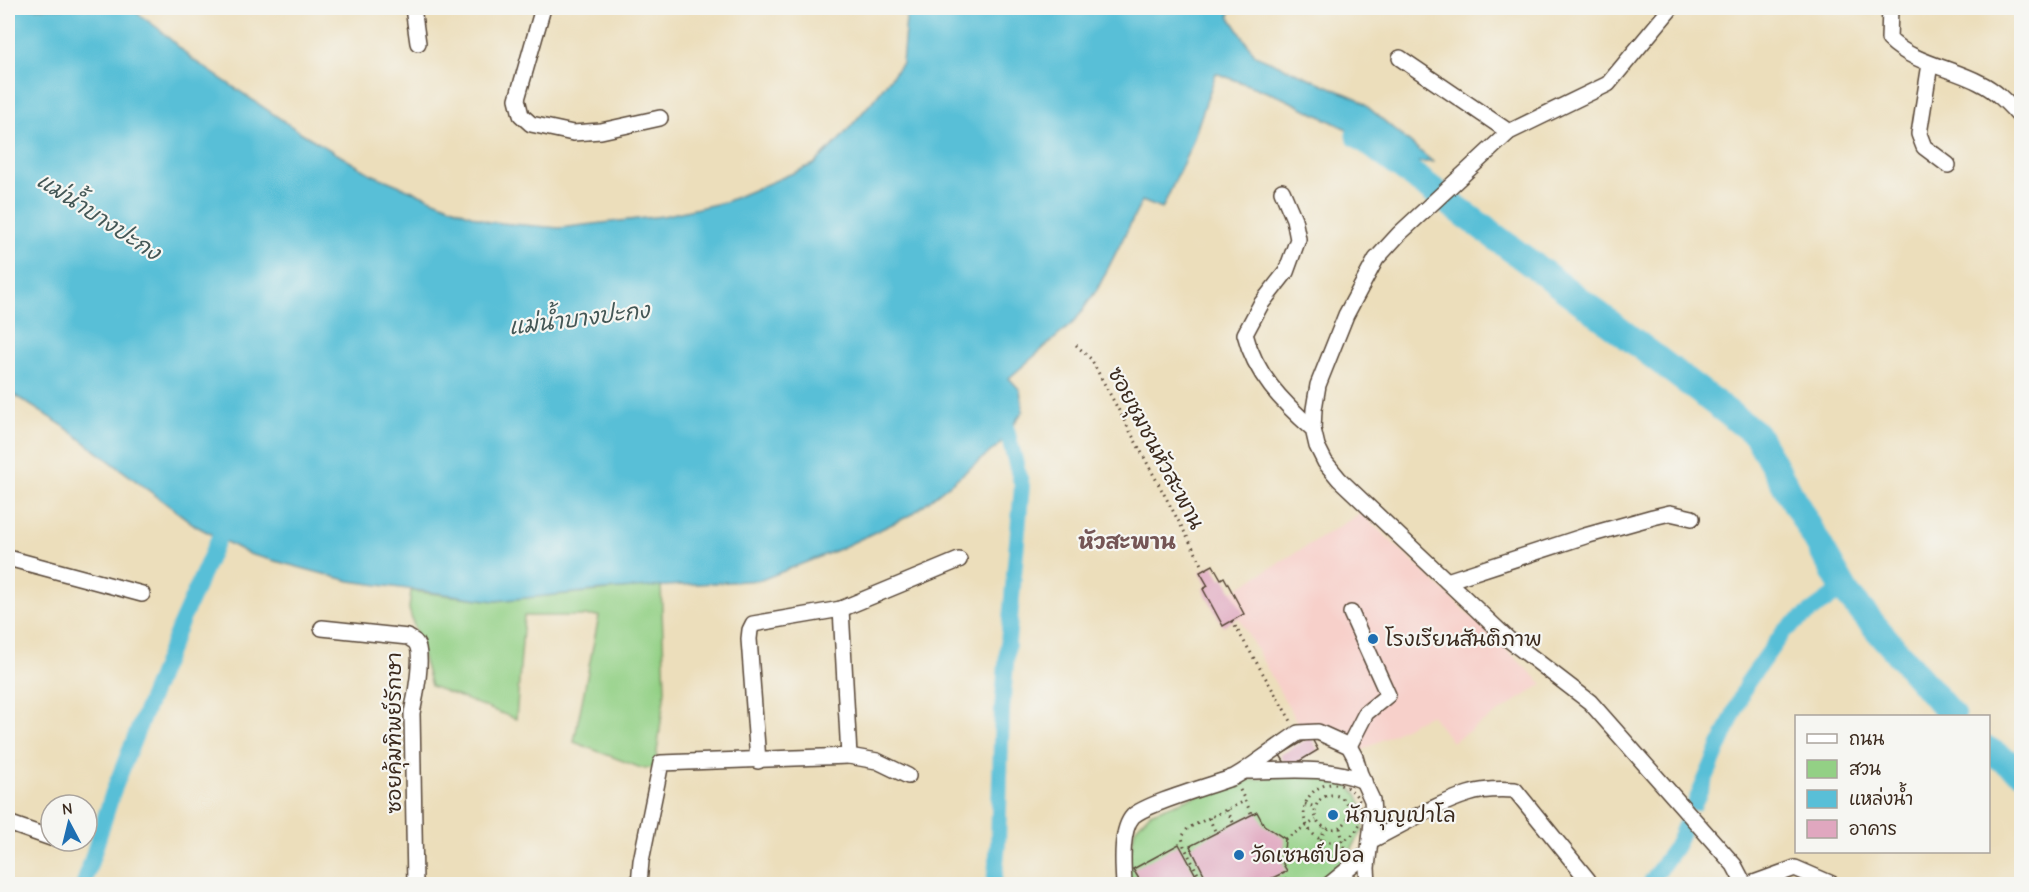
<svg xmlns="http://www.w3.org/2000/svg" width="2029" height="892" viewBox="0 0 2029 892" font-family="'Comic Neue','Playpen Sans Thai',sans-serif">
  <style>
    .built { fill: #f7d0ca }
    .green { fill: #93d085; stroke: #677d52; stroke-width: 1.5 }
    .water { fill: #59bfd7; stroke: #4a747a; stroke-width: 1.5 }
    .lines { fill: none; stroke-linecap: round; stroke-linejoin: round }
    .canal { stroke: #59bfd7; stroke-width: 16 }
    .river { stroke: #59bfd7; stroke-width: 27 }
    .building { fill: #e0a7bf }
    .minor-casing { stroke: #564536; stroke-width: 18 }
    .path { stroke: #564536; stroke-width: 3; stroke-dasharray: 1.5 4.5; stroke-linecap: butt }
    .minor { stroke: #fff; stroke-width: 15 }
    .poi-dot { fill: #1f6fb2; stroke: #f6f6f2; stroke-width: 2 }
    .labels { text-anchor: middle; stroke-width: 4.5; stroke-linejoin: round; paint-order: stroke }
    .street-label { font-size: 21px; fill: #3b2a1e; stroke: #f6f6f2 }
    .poi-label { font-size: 21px; fill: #3b2a1e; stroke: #f6f6f2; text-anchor: start }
    .water-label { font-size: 22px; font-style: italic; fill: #445756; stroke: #f6f6f2 }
    .neighbourhood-label { font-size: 22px; font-weight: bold; fill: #755656; stroke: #f6f6f2 }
  </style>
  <rect width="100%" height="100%" fill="#f6f6f2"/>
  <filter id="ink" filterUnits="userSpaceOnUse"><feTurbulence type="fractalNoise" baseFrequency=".0167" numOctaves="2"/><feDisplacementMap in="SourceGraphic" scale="12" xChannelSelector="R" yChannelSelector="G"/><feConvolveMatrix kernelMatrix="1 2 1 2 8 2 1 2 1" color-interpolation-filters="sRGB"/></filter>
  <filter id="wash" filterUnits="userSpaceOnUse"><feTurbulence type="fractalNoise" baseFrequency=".008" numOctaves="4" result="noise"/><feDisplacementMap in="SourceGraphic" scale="24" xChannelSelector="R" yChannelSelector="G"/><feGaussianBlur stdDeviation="1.35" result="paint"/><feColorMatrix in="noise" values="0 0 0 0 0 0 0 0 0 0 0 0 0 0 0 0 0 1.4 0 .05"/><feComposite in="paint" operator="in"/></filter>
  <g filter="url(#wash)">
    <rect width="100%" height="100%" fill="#ecdebb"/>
    <polygon class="built" points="1361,513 1543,684 1452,742 1431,714 1359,752 1343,735 1325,726 1298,724 1226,595"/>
    <g class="green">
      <polygon points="661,585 665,690 655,768 641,768 574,742 599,616 524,616 516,719 431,686 409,609 411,591 495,601"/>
      <polygon points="1313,774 1342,780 1357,794 1365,813 1363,830 1345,860 1319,884 1129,884 1129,859 1135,829 1150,813 1236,781"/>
    </g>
    <polygon class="water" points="8,8 130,8 159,29 192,59 300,132 371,174 488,222 559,228 663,216 725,202 814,164 839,140 875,98 902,63 907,8 1231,8 1229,16 1255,55 1358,99 1433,162 1395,163 1359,135 1283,98 1216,73 1191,146 1162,209 1142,201 1098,288 1075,321 1009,378 1020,390 1023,411 999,445 911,515 837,550 761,580 603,590 495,601 350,581 249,554 196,526 62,425 8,391"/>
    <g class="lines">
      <g class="canal">
        <polyline points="1695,803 1747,683 1784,631 1845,587"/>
        <polyline points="84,884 113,792 179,627 228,517"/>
        <polyline points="994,884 998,844 1002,709 1022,486 1002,412"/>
        <polyline points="1649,884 1676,846 1684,827"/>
      </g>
      <g class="river">
        <polyline points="1359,135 1581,301 1756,434 1847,594 1952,716"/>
        <polyline points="1988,750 2022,771"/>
      </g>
    </g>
    <g id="blocks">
      <g class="building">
        <polygon points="1213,565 1221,579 1224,577 1244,614 1223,626 1203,589 1208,586 1200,572"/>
        <polygon points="1311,737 1318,750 1288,768 1280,755"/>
        <polygon points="1257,812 1264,825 1285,839 1283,864 1287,871 1260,884 1209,884 1190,846"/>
        <polygon points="1179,844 1198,879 1189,884 1142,884 1133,869"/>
      </g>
    </g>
  </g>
  <g filter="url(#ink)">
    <use href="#blocks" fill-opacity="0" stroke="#564536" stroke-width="1.5"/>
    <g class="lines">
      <defs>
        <g id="minor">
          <polyline points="413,8 418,43"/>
          <polyline points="543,8 517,99 521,115 531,124 573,133 601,131 660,118"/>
          <polyline points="1671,8 1608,84 1509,132 1399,234 1376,259 1346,315 1318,385 1314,409 1313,429 1317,446 1325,462 1339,479 1508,639 1590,702 1734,865 1744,884"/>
          <path d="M1890,8l-1,31c25,25 61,28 91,44 17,8 29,22 42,36"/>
          <polyline points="1400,58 1509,132"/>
          <polyline points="1930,64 1919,134 1924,147 1948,165"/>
          <path d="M1282,191l12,28 4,20 -12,33 -25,32 -16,30c10,40 37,68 68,95"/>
          <polyline points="8,558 142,594"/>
          <polyline points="1447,581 1585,536 1653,517 1670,513 1692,518"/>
          <path d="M322,628l86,9c2,2 6,3 8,6 8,11 -1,57 -4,70l3,171"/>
          <polyline points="1349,746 1366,713 1388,695 1351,613"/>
          <polyline points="849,756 877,761 908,776"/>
          <polyline points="758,761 749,639 750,630 753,624 841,609 959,560"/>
          <polyline points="1244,771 1298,733 1318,732 1349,746 1355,757 1360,774 1372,800 1373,813 1367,868 1368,884"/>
          <polyline points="8,823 51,838"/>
          <path d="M1370,841c30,-15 66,-37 98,-47 15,-5 31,-5 47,-4l73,90"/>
          <polyline points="639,884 641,861 661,763 849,756 841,609"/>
          <path d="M1124,884c-1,-18 -4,-54 9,-68 14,-13 80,-31 101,-39l10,-6c42,0 80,-6 120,10"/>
          <polyline points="1330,884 1368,853"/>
          <polyline points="1751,884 1795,868 1832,884"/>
        </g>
      </defs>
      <use href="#minor" class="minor-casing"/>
      <g class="path">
        <polyline points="1076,345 1091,359 1205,570"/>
        <polyline points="1232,621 1291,721"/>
        <circle cx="1333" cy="813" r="29"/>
        <polyline points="1240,790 1252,815"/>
        <circle cx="1332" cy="812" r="17"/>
        <polyline points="1305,804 1316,807"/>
        <polyline points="1227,810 1234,824"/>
        <polyline points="1209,818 1216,833"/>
        <polyline points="1340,828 1345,852"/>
        <polyline points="1285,839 1316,820"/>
        <polyline points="1321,840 1325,828"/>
        <polyline points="1283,873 1288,884"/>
        <polyline points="1203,884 1184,846 1182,837 1188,828 1245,801"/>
      </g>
      <use href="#minor" class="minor"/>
    </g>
  </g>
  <g class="poi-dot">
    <circle cx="1373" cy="639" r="6"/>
    <circle cx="1333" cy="815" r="6"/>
    <circle cx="1239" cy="855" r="6"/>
  </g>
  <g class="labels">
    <g class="street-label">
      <text transform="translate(1156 448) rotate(62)" y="7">ซอยชุมชนหัวสะพาน</text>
      <text transform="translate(394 733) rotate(-90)" y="7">ซอยคุ้มทิพย์รักษา</text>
    </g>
    <g class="poi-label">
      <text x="1385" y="646">โรงเรียนสันติภาพ</text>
      <text x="1345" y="822">นักบุญเปาโล</text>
      <text x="1251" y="862">วัดเซนต์ปอล</text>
    </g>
    <g class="water-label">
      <text transform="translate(99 216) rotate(33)" y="8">แม่น้ำบางปะกง</text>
      <text transform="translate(579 318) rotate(-7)" y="8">แม่น้ำบางปะกง</text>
    </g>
    <g class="neighbourhood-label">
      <text x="1127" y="549">หัวสะพาน</text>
    </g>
  </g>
  <rect width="2029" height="892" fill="none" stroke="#f6f6f2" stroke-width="30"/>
  <rect x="1795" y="715" width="195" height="138" fill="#f6f6f2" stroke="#aba49d" stroke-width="1.5"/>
  <rect x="1807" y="734" width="30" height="9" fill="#ffffff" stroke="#aba49d" stroke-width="1.5"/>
  <text x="1849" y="745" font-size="18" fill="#3b2a1e">ถนน</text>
  <rect x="1807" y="760" width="30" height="18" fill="#93d085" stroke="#aba49d" stroke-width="1.5"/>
  <text x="1849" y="775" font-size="18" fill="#3b2a1e">สวน</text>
  <rect x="1807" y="790" width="30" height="18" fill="#59bfd7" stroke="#aba49d" stroke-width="1.5"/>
  <text x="1849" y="805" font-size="18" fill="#3b2a1e">แหล่งน้ำ</text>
  <rect x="1807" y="820" width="30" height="18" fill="#e0a7bf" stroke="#aba49d" stroke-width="1.5"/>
  <text x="1849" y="835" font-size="18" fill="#3b2a1e">อาคาร</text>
  <g transform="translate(69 823) rotate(353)"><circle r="28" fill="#f6f6f2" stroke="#aba49d" stroke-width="1.5"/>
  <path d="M0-4.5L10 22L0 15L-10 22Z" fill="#1f6fb2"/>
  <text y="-9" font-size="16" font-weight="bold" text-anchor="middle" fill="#3b2a1e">N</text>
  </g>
</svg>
